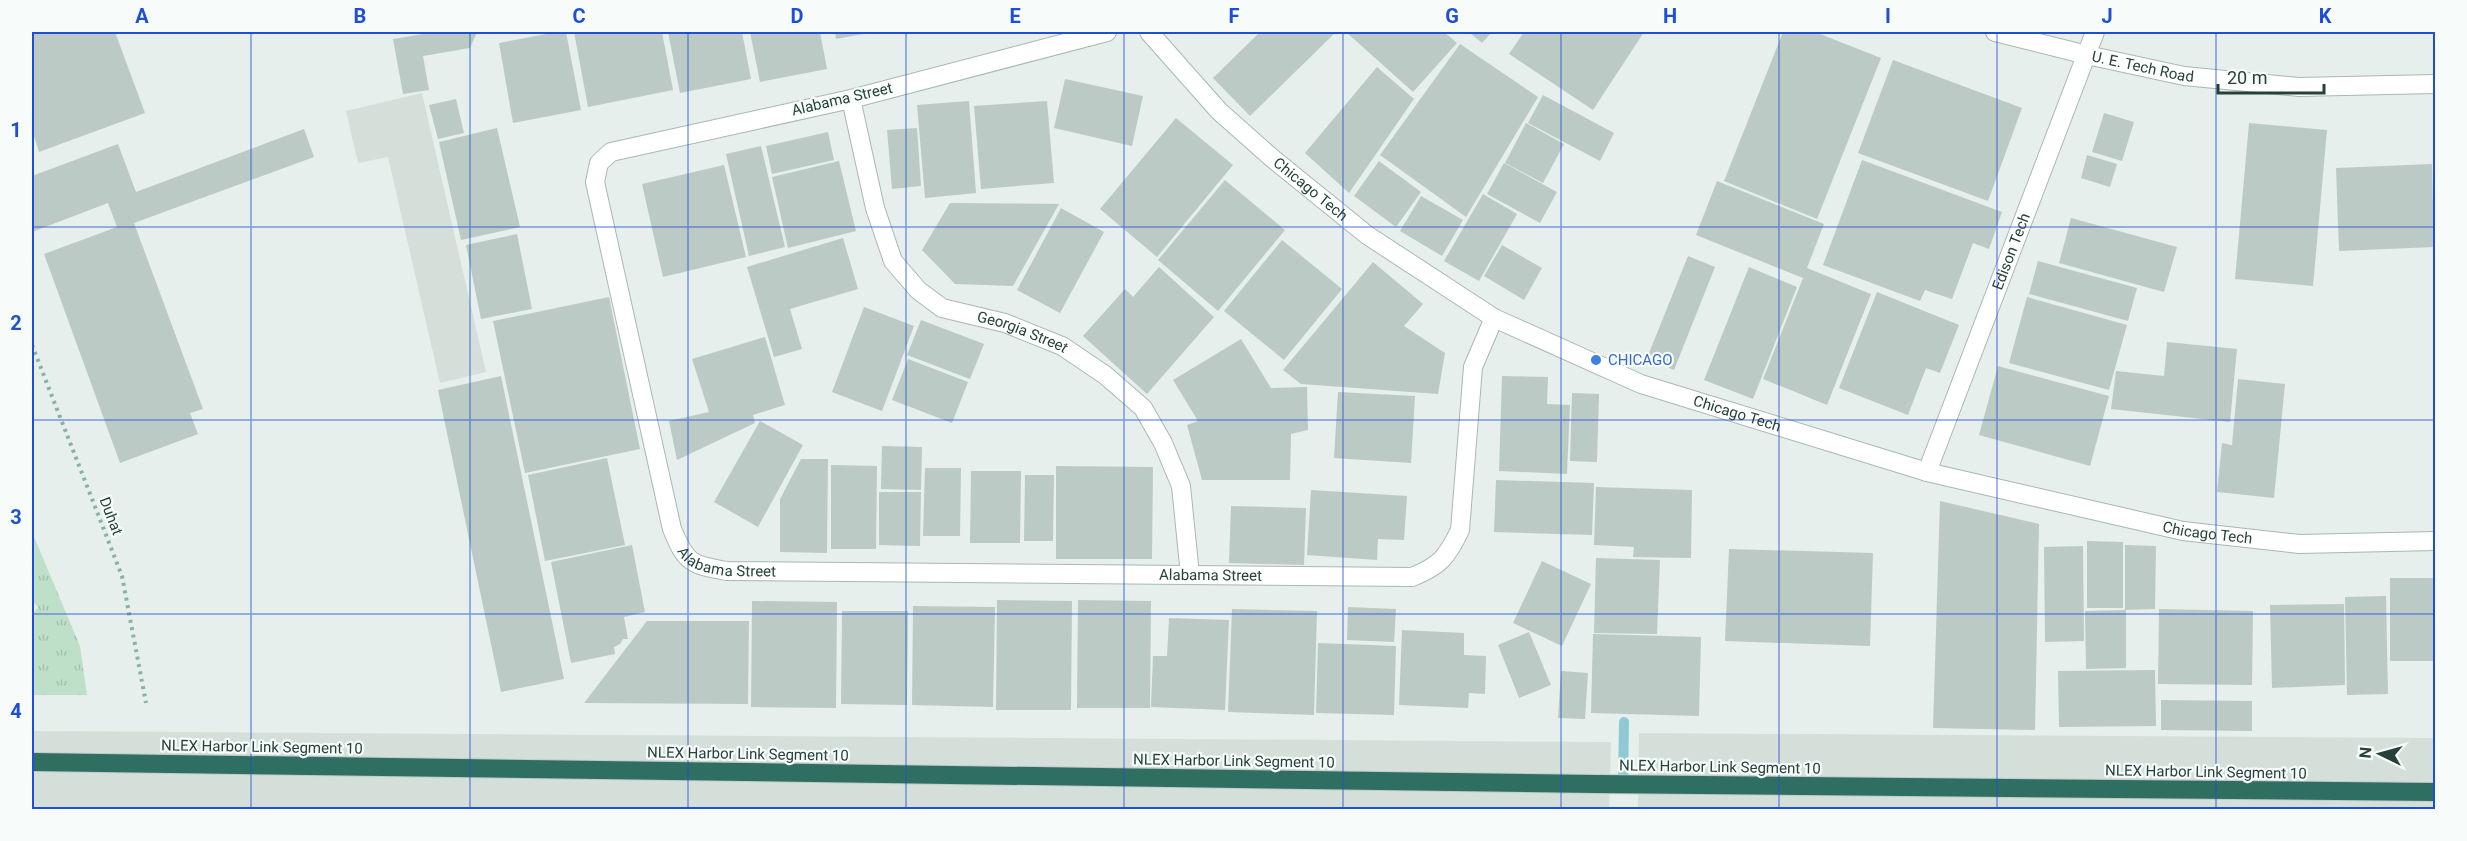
<svg xmlns="http://www.w3.org/2000/svg" width="2467" height="841" viewBox="0 0 2467 841" font-family="Roboto,sans-serif">
  <style>
    .built { fill: #d4dfda }
    .grass { fill: url(#grass-tufts) }
    .lines { fill: none; stroke-linecap: round; stroke-linejoin: round }
    .stream { stroke: #8ec9d4; stroke-width: 10 }
    .building { fill: #bbcac4 }
    .street-casing { stroke: #a8b8b2; stroke-width: 20 }
    .highway-casing { stroke: #c2cac8; stroke-width: 20 }
    .path { stroke: #86b3a5; stroke-width: 4; stroke-dasharray: 3 4.5; stroke-linecap: butt }
    .street { stroke: #fff; stroke-width: 18 }
    .highway { stroke: #2f6f62; stroke-width: 18 }
    .grid { fill: none; stroke: #1d4ed8; stroke-width: 1.5; stroke-opacity: 0.55 }
    .shop-dot { fill: #3f7fe0; stroke: #f7fbf9; stroke-width: 2 }
    .labels { text-anchor: middle; stroke-width: 4.5; stroke-linejoin: round; paint-order: stroke }
    .street-label { font-size: 15px; fill: #24423a; stroke: #f7fbf9 }
    .shop-label { font-size: 15px; fill: #366cbe; stroke: #f7fbf9; text-anchor: start }
    .neatline { fill: none; stroke: #1d4ed8; stroke-width: 2 }
    .grid-label { font-size: 20px; text-anchor: middle; font-weight: bold; fill: #1d4ed8 }
  </style>
  <defs>
    <pattern id="grass-tufts" width="24" height="20" patternUnits="userSpaceOnUse" patternTransform="scale(1.5)"><rect width="24" height="20" fill="#bfe0c8"/><path d="M3 7l-1-3M5 7V3M7 7l1-3M15 17l-1-3M17 17v-4M19 17l1-3" fill="none" stroke="#a4c1ad"/></pattern>
  </defs>
  <rect width="100%" height="100%" fill="#e6efeb"/>
  <g class="built">
    <polygon points="422,93 486,372 440,383 388,157 358,163 346,111"/>
    <polygon points="32,731 1611,742 1609,810 32,810"/>
    <polygon points="1639,733 2435,738 2435,809 1638,810"/>
  </g>
  <polygon class="grass" points="32,532 80,646 87,695 32,695 32,615 38,607 32,601"/>
  <g class="lines">
    <polyline class="stream" points="1623,785 1624,722"/>
  </g>
  <g class="building">
    <polygon points="32,32 115,32 145,113 39,152 32,130"/>
    <polygon points="435,32 477,32 470,48 423,56 429,90 403,94 393,39"/>
    <polygon points="557,32 566,32 581,110 513,123 499,43"/>
    <polygon points="574,32 662,32 673,90 588,107"/>
    <polygon points="668,32 742,32 751,79 680,93"/>
    <polygon points="750,32 820,32 827,69 760,82"/>
    <polygon points="835,32 868,32 868,33 836,39"/>
    <polygon points="1260,32 1336,32 1250,116 1213,78"/>
    <polygon points="1346,32 1444,32 1457,43 1413,92"/>
    <polygon points="1469,32 1492,32 1482,43"/>
    <polygon points="1524,32 1644,32 1593,110 1509,54"/>
    <polygon points="1783,32 1815,32 1881,58 1817,219 1724,181"/>
    <polygon points="1460,44 1538,97 1466,217 1380,155"/>
    <polygon points="1893,60 2022,108 1988,201 1858,153"/>
    <polygon points="1377,67 1414,99 1349,193 1305,153"/>
    <polygon points="1065,79 1143,96 1132,146 1054,128"/>
    <polygon points="1543,95 1614,133 1600,161 1528,123"/>
    <polygon points="456,99 464,133 438,139 429,105"/>
    <polygon points="969,101 976,193 925,198 917,105"/>
    <polygon points="1047,101 1054,183 981,189 974,106"/>
    <polygon points="2104,113 2134,122 2122,161 2092,152"/>
    <polygon points="1176,118 1233,165 1157,257 1100,209"/>
    <polygon points="1526,123 1564,144 1543,183 1505,163"/>
    <polygon points="2249,123 2327,130 2313,286 2235,279"/>
    <polygon points="497,128 520,227 461,240 439,142"/>
    <polygon points="917,128 921,186 892,189 887,130"/>
    <polygon points="304,129 314,157 134,223 203,409 190,413 198,434 120,463 44,254 117,227 108,203 32,232 32,176 118,144 136,192"/>
    <polygon points="828,132 834,160 772,174 766,146"/>
    <polygon points="761,146 785,247 749,256 726,154"/>
    <polygon points="2087,155 2117,164 2110,187 2081,178"/>
    <polygon points="1862,160 2002,212 1989,249 1973,243 1952,299 1925,290 1920,301 1823,265"/>
    <polygon points="839,161 856,231 788,248 772,177"/>
    <polygon points="1379,161 1421,192 1396,227 1354,196"/>
    <polygon points="1504,163 1557,192 1540,223 1487,194"/>
    <polygon points="2432,164 2434,247 2339,251 2336,168"/>
    <polygon points="724,165 746,257 663,277 642,184"/>
    <polygon points="1225,180 1285,230 1218,311 1158,260"/>
    <polygon points="1717,181 1824,224 1807,268 1871,294 1827,405 1763,379 1803,278 1696,235"/>
    <polygon points="1483,194 1517,214 1479,281 1444,261"/>
    <polygon points="1421,196 1463,220 1442,256 1400,231"/>
    <polygon points="950,203 1059,204 1013,286 955,284 922,250"/>
    <polygon points="1061,208 1104,232 1060,313 1017,290"/>
    <polygon points="2071,218 2177,247 2164,292 2059,263"/>
    <polygon points="517,234 532,309 481,319 466,245"/>
    <polygon points="843,238 858,289 790,309 802,349 774,357 747,267"/>
    <polygon points="1282,240 1342,289 1284,360 1224,311"/>
    <polygon points="1502,245 1542,268 1524,300 1484,276"/>
    <polygon points="1688,256 1715,267 1674,370 1647,358"/>
    <polygon points="2038,261 2137,288 2128,321 2029,294"/>
    <polygon points="1373,262 1423,304 1404,326 1445,353 1438,394 1301,384 1283,370"/>
    <polygon points="1159,267 1214,317 1147,394 1083,336 1125,289 1133,297"/>
    <polygon points="1749,267 1797,287 1753,399 1704,380"/>
    <polygon points="1877,292 1959,325 1940,373 1926,368 1908,415 1839,388"/>
    <polygon points="609,297 640,449 525,473 493,321"/>
    <polygon points="2027,297 2127,325 2109,390 2009,363"/>
    <polygon points="864,307 914,326 882,411 832,392"/>
    <polygon points="921,320 984,344 970,379 907,355"/>
    <polygon points="765,337 785,405 753,415 755,423 677,460 669,421 709,412 692,359"/>
    <polygon points="1241,339 1271,388 1307,387 1308,430 1291,434 1290,480 1202,480 1187,425 1198,421 1173,380"/>
    <polygon points="2167,342 2237,349 2230,422 2111,409 2116,371 2164,376"/>
    <polygon points="908,359 968,382 952,423 892,400"/>
    <polygon points="1998,366 2109,396 2090,466 1979,435"/>
    <polygon points="501,376 564,679 501,692 438,390"/>
    <polygon points="1502,376 1548,377 1547,404 1570,405 1567,474 1499,471"/>
    <polygon points="2238,379 2285,384 2274,498 2217,492 2222,443 2232,445"/>
    <polygon points="1338,392 1415,396 1411,463 1334,458"/>
    <polygon points="1572,393 1599,394 1597,462 1570,461"/>
    <polygon points="760,421 803,445 758,527 714,502"/>
    <polygon points="882,446 922,447 921,490 881,489"/>
    <polygon points="607,458 625,545 545,561 528,475"/>
    <polygon points="801,459 828,459 827,553 780,552 780,499"/>
    <polygon points="831,465 877,466 876,549 831,549"/>
    <polygon points="1056,466 1153,467 1152,559 1056,559"/>
    <polygon points="925,468 961,468 960,536 923,536"/>
    <polygon points="971,471 1021,471 1020,543 970,543"/>
    <polygon points="1025,475 1054,475 1053,541 1024,541"/>
    <polygon points="1496,480 1594,483 1592,535 1494,532"/>
    <polygon points="1596,487 1692,490 1691,558 1633,557 1634,547 1594,545"/>
    <polygon points="1311,490 1407,496 1404,540 1378,539 1377,560 1307,555"/>
    <polygon points="879,492 921,492 920,546 879,545"/>
    <polygon points="1940,501 2039,524 2035,730 1933,728"/>
    <polygon points="1231,506 1306,508 1304,565 1229,563"/>
    <polygon points="2087,541 2123,542 2123,608 2087,608"/>
    <polygon points="632,545 645,612 624,617 628,639 623,639 620,644 614,647 615,654 571,663 551,562"/>
    <polygon points="2125,545 2156,546 2155,609 2125,610"/>
    <polygon points="2083,546 2084,641 2045,642 2044,547"/>
    <polygon points="1729,549 1873,553 1870,646 1725,641"/>
    <polygon points="1596,558 1660,560 1657,634 1594,633"/>
    <polygon points="1542,561 1591,584 1562,646 1513,623"/>
    <rect x="2390" y="578" width="46" height="83"/>
    <polygon points="2386,596 2388,694 2347,695 2345,597"/>
    <polygon points="997,600 1072,601 1071,710 996,710"/>
    <polygon points="1078,600 1151,601 1150,708 1077,708"/>
    <polygon points="752,601 837,602 836,708 751,707"/>
    <polygon points="2344,604 2345,685 2272,688 2270,605"/>
    <polygon points="913,606 995,607 993,707 912,705"/>
    <polygon points="1348,607 1396,609 1394,642 1347,640"/>
    <polygon points="1232,609 1317,611 1314,715 1228,712"/>
    <polygon points="2159,609 2253,611 2252,685 2158,684"/>
    <polygon points="2126,610 2126,668 2086,669 2085,611"/>
    <polygon points="842,611 908,611 907,705 841,704"/>
    <polygon points="1169,618 1229,620 1225,710 1151,707 1153,656 1167,656"/>
    <polygon points="647,621 749,621 748,704 584,703"/>
    <polygon points="1402,630 1464,633 1464,655 1486,656 1485,694 1469,693 1468,708 1399,705"/>
    <polygon points="1529,632 1551,685 1519,698 1498,645"/>
    <polygon points="1593,634 1701,637 1699,716 1591,713"/>
    <polygon points="1318,643 1396,646 1394,715 1316,713"/>
    <polygon points="2155,670 2156,726 2059,727 2058,671"/>
    <polygon points="1561,671 1588,673 1585,719 1558,718"/>
    <polygon points="2161,700 2252,701 2252,731 2161,730"/>
  </g>
  <g class="lines">
    <defs>
      <g id="street">
        <path id="s1" d="M1107,32l-256,67 -240,53 -12,11 -4,19 77,347c14,34 19,36 55,42l685,6c28,-11 35,-20 48,-47l13,-163 21,-49"/>
        <path id="s2" d="M1149,32l70,79 53,47 95,77 127,83 147,66 286,88 256,59 116,13 137,-3"/>
        <path id="s3" d="M1995,32l92,23 97,21 115,11 137,-3"/>
        <path id="s4" d="M851,99l24,109 18,53 25,29 24,18 63,15 57,23 43,29 38,33 20,35 18,43 9,89"/>
        <path id="s5" d="M1927,472l168,-440"/>
      </g>
      <polyline id="highway" points="32,762 1595,784 2436,792"/>
    </defs>
    <use href="#street" class="street-casing"/>
    <use href="#highway" class="highway-casing"/>
    <polyline class="path" points="32,345 122,576 146,703"/>
    <use href="#street" class="street"/>
    <use href="#highway" class="highway"/>
  </g>
  <path class="grid" d="M251,32v778M470,32v778M688,32v778M906,32v778M1124,32v778M1343,32v778M1561,32v778M1779,32v778M1997,32v778M2216,32v778M32,227h2404M32,420h2404M32,614h2404"/>
  <circle class="shop-dot" cx="1596" cy="360" r="6"/>
  <g class="labels">
    <g class="street-label">
      <text dy="5" stroke="none"><textPath href="#s3" startOffset="152">U. E. Tech Road</textPath></text>
      <text transform="translate(842 99) rotate(-13)" y="5">Alabama Street</text>
      <text dy="5" stroke="none"><textPath href="#s2" startOffset="226">Chicago Tech</textPath></text>
      <text dy="5" stroke="none"><textPath href="#s5" startOffset="236">Edison Tech</textPath></text>
      <text dy="5" stroke="none"><textPath href="#s4" startOffset="320">Georgia Street</textPath></text>
      <text dy="5" stroke="none"><textPath href="#s2" startOffset="712">Chicago Tech</textPath></text>
      <text transform="translate(111 516) rotate(69)" y="5">Duhat</text>
      <text dy="5" stroke="none"><textPath href="#s2" startOffset="1198">Chicago Tech</textPath></text>
      <text dy="5" stroke="none"><textPath href="#s1" startOffset="974">Alabama Street</textPath></text>
      <text dy="5" stroke="none"><textPath href="#s1" startOffset="1460">Alabama Street</textPath></text>
      <text transform="translate(262 747) rotate(1)" y="5">NLEX Harbor Link Segment 10</text>
      <text transform="translate(748 754) rotate(1)" y="5">NLEX Harbor Link Segment 10</text>
      <text transform="translate(1234 761) rotate(1)" y="5">NLEX Harbor Link Segment 10</text>
      <text transform="translate(1720 767) rotate(1)" y="5">NLEX Harbor Link Segment 10</text>
      <text transform="translate(2206 772) rotate(1)" y="5">NLEX Harbor Link Segment 10</text>
    </g>
    <g class="shop-label">
      <text x="1608" y="365">CHICAGO</text>
    </g>
  </g>
  <rect width="2467" height="841" fill="none" stroke="#f7fbf9" stroke-width="66"/>
  <g transform="translate(2380 754) rotate(275)" stroke="#f7fbf9" stroke-width="4.5" paint-order="stroke">
  <path d="M0-4.5L10 22L0 15L-10 22Z" fill="#24423a"/>
  <text y="-9" font-size="16" font-weight="bold" text-anchor="middle" fill="#24423a">N</text>
  </g>
  <path d="M2218 84v9h106v-9" fill="none" stroke="#24423a" stroke-width="3"/>
  <text x="2227" y="84" font-size="18" fill="#24423a" stroke="#f7fbf9" stroke-width="4.5" paint-order="stroke">20 m</text>
  <rect x="33" y="33" width="2401" height="775" class="neatline"/>
  <g class="grid-label">
    <text x="142" y="23">A</text>
    <text x="360" y="23">B</text>
    <text x="579" y="23">C</text>
    <text x="797" y="23">D</text>
    <text x="1015" y="23">E</text>
    <text x="1234" y="23">F</text>
    <text x="1452" y="23">G</text>
    <text x="1670" y="23">H</text>
    <text x="1888" y="23">I</text>
    <text x="2107" y="23">J</text>
    <text x="2325" y="23">K</text>
    <text x="16" y="137">1</text>
    <text x="16" y="330">2</text>
    <text x="16" y="524">3</text>
    <text x="16" y="718">4</text>
  </g>
</svg>
